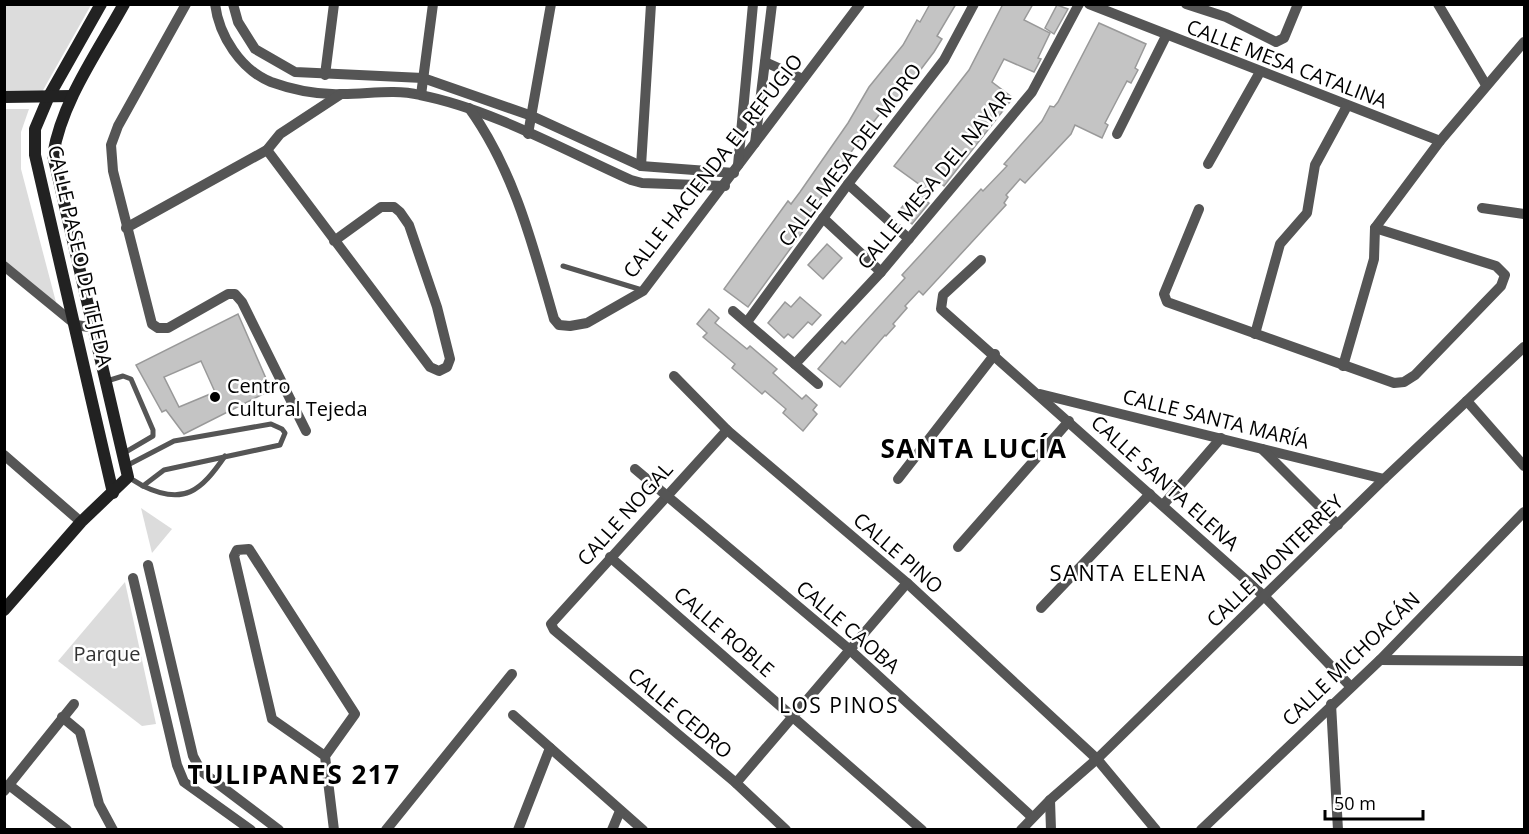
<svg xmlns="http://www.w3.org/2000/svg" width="1529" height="834" viewBox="0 0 1529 834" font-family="'Open Sans',sans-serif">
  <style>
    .green { fill: #dcdcdc }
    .building { fill: #c4c4c4; stroke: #999; stroke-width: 1.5; fill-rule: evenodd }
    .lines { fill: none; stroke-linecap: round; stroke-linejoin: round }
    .lane { stroke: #555; stroke-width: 5 }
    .street { stroke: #555; stroke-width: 10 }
    .secondary { stroke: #222; stroke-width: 12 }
    .poi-dot { fill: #000; stroke: #fff; stroke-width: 2 }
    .labels { text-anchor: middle; stroke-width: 5; stroke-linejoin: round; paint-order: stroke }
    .street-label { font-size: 20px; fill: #000; stroke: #fff }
    .poi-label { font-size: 20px; fill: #000; stroke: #fff; text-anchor: start }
    .park-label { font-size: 20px; fill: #333; stroke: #fff }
    .neighbourhood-label { font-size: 21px; letter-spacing: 1.5px; fill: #000; stroke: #fff }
    .quarter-label { font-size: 22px; letter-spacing: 1.5px; fill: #000; stroke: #fff }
    .district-label { font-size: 26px; font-weight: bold; letter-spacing: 1.5px; fill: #000; stroke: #fff }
  </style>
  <rect width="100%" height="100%" fill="#fff"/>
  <g class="green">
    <polygon points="5,5 91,5 42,92 5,91"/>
    <polygon points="5,109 29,109 21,132 21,169 57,306 5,262"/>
    <polygon points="141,508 172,529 152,553"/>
    <polygon points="125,582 156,724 142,726 58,661"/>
  </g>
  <g class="building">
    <polygon points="930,4 956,4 937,36 942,39 934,52 890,110 885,107 872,124 875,126 867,137 863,134 817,204 819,206 809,223 748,307 724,289 788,201 791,204 800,192 848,123 869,87 903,45 917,20 920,22"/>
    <polygon points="1003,4 1033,4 1024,20 1050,33 1038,58 1041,59 1034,72 1004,59 992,82 1013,98 944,186 938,181 924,199 929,203 912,224 898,212 920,185 894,166 969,70"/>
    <polygon points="1057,5 1068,9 1054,34 1045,28"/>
    <polygon points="1099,23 1146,44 1135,68 1138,70 1131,83 1127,81 1118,98 1105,123 1108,125 1102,138 1075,125 1071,134 1025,183 1020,179 1006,195 1008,197 1004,203 1006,205 923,295 919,291 905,306 907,308 893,324 895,326 886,336 885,335 840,387 818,369 842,341 845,344 874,312 905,278 902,275 981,189 983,191 1007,166 1004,164 1042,121 1050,106 1054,107 1058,102"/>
    <polygon points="827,244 842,258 823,279 808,265"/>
    <polygon points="800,297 821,315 812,325 808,322 793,338 788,334 784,338 768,323 785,302 791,307"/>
    <polygon points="709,309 719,318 715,323 747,349 750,346 777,369 773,373 802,399 806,395 817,405 813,410 817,414 803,431 783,413 786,409 765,391 762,394 732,368 735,364 703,337 707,333 697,324"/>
    <path d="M238,314l33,76 -87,44 -18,-24 -4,2 -26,-47zM201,361l14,31 -36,15 -15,-30z"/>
  </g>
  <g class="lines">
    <g class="lane">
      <polyline points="563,266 642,290"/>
      <polyline points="107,381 123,376 131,379 153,430 153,436 124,453"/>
      <polyline points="126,466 174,441 271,424 282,429 285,433 280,445 164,470 143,486 128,477"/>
      <path d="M143,486c41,20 58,5 82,-30"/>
    </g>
    <g class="street">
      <polyline points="186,4 118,126 111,145 113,171 152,324 158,328 168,328 228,294 235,294 242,302 306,431"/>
      <path d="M215,4c4,32 26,66 56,78 22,8 49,13 72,12 26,0 51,-5 77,1 71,14 144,55 211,85l11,3 83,3"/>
      <polyline points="233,4 238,22 255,49 295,72 423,78 532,116 641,166 734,173"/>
      <polyline points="1089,4 1440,141"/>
      <polyline points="1186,4 1226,17 1276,42 1284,38 1298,4"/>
      <polyline points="1438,4 1486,85"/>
      <polyline points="765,62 803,79"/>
      <polyline points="325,75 334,4"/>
      <polyline points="421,95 433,4"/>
      <path d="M469,108c45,62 64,138 85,211l5,6 11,1 17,-3 56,-32 217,-287"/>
      <polyline points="528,134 551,4"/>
      <polyline points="1117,134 1166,36"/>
      <polyline points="755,143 772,4"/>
      <polyline points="267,150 430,367 439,371 447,367 450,359 437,307 409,225 400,212 394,207 381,207 334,241"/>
      <polyline points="1208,164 1260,72"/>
      <polyline points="738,165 753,4"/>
      <polyline points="641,166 651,4"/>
      <polyline points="848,184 909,239"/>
      <polyline points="1482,208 1524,214"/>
      <polyline points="1199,209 1164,294 1167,302 1394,383 1404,382 1415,375 1501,286 1505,275 1496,266 1375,228"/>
      <polyline points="823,218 881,272"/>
      <polyline points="126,228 267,150 280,134 341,94"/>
      <polyline points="981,260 943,295 941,309 1264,596 1351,687"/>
      <polyline points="4,266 76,325 95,328"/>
      <polyline points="733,311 818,384"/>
      <polyline points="747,322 848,184 944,60 974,4"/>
      <polyline points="1255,334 1280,244 1307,213 1315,165 1347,106"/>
      <polyline points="795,364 881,272 1032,92 1079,4"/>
      <polyline points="1343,366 1374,259 1375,228 1440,141 1524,42"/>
      <polyline points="674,376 727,430 907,583 1097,759 1156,830"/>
      <polyline points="1040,394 1384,479"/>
      <polyline points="1467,401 1524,466"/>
      <polyline points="727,430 551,624 554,630 736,783 786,830"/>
      <polyline points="1262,449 1338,525"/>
      <polyline points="4,455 81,522"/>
      <polyline points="635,469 850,650 1032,817"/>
      <polyline points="898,479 995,354"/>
      <polyline points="1163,505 1221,438"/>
      <polyline points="958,547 1069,421"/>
      <polyline points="610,557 922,830"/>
      <polyline points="148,565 193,756 201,771 279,830"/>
      <polyline points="133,578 177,765 184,782 251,830"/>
      <polyline points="1041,608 1150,494"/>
      <polyline points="1380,660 1524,661"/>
      <polyline points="1331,704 1338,830"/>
      <polyline points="513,715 643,830"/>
      <polyline points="62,717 80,732 99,804 113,830"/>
      <polyline points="325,756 272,719 234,556 237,550 249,549 355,714 325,756 334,830"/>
      <polyline points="736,783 907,583"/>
      <polyline points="9,785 67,830"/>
      <polyline points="4,791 74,704"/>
      <polyline points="1050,800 1051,830"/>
      <polyline points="386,830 512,674"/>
      <polyline points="518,830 550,748"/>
      <polyline points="612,830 620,811"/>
      <polyline points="1021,830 1050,800 1097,759 1384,479 1524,347"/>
      <polyline points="1201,830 1380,660 1524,512"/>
    </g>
    <g class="secondary">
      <polyline points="101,4 49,96 35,129 35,155 113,493"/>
      <polyline points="4,97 72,96"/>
      <path d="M4,610l77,-88 47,-45 -75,-322c9,-54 44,-102 71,-151"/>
    </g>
  </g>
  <circle class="poi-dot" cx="215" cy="397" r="6"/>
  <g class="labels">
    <g class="street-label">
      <text transform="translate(1287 64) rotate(21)" y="7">CALLE MESA CATALINA</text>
      <text transform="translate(850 155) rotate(-53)" y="7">CALLE MESA DEL MORO</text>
      <text transform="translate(713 166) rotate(-52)" y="7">CALLE HACIENDA EL REFUGIO</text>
      <text transform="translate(934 180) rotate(-50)" y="7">CALLE MESA DEL NAYAR</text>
      <text transform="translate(80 256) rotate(77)" y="7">CALLE PASEO DE TEJEDA</text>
      <text transform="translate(1216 419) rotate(14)" y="7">CALLE SANTA MARÍA</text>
      <text transform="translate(1165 483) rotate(42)" y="7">CALLE SANTA ELENA</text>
      <text transform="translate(625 514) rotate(-48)" y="7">CALLE NOGAL</text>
      <text transform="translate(898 553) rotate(41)" y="7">CALLE PINO</text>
      <text transform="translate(1275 561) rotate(-44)" y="7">CALLE MONTERREY</text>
      <text transform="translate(848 627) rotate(41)" y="7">CALLE CAOBA</text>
      <text transform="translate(724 632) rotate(41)" y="7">CALLE ROBLE</text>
      <text transform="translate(1351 659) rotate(-44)" y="7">CALLE MICHOACÁN</text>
      <text transform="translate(680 713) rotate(40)" y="7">CALLE CEDRO</text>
    </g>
    <g class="poi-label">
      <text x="227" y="393">Centro<tspan x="227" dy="23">Cultural Tejeda</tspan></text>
    </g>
    <g class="park-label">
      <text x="107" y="661">Parque</text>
    </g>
    <g class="neighbourhood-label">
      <text x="839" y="713">LOS PINOS</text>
    </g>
    <g class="quarter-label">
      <text x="1128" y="581">SANTA ELENA</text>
    </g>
    <g class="district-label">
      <text x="974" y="458">SANTA LUCÍA</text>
      <text x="294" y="784">TULIPANES 217</text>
    </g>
  </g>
  <rect width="1529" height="834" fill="none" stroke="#000000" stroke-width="12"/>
  <path d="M1325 810v9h98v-9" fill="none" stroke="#000000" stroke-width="3"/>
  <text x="1334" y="810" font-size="18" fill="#000000" stroke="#ffffff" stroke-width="4.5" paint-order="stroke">50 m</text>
</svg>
